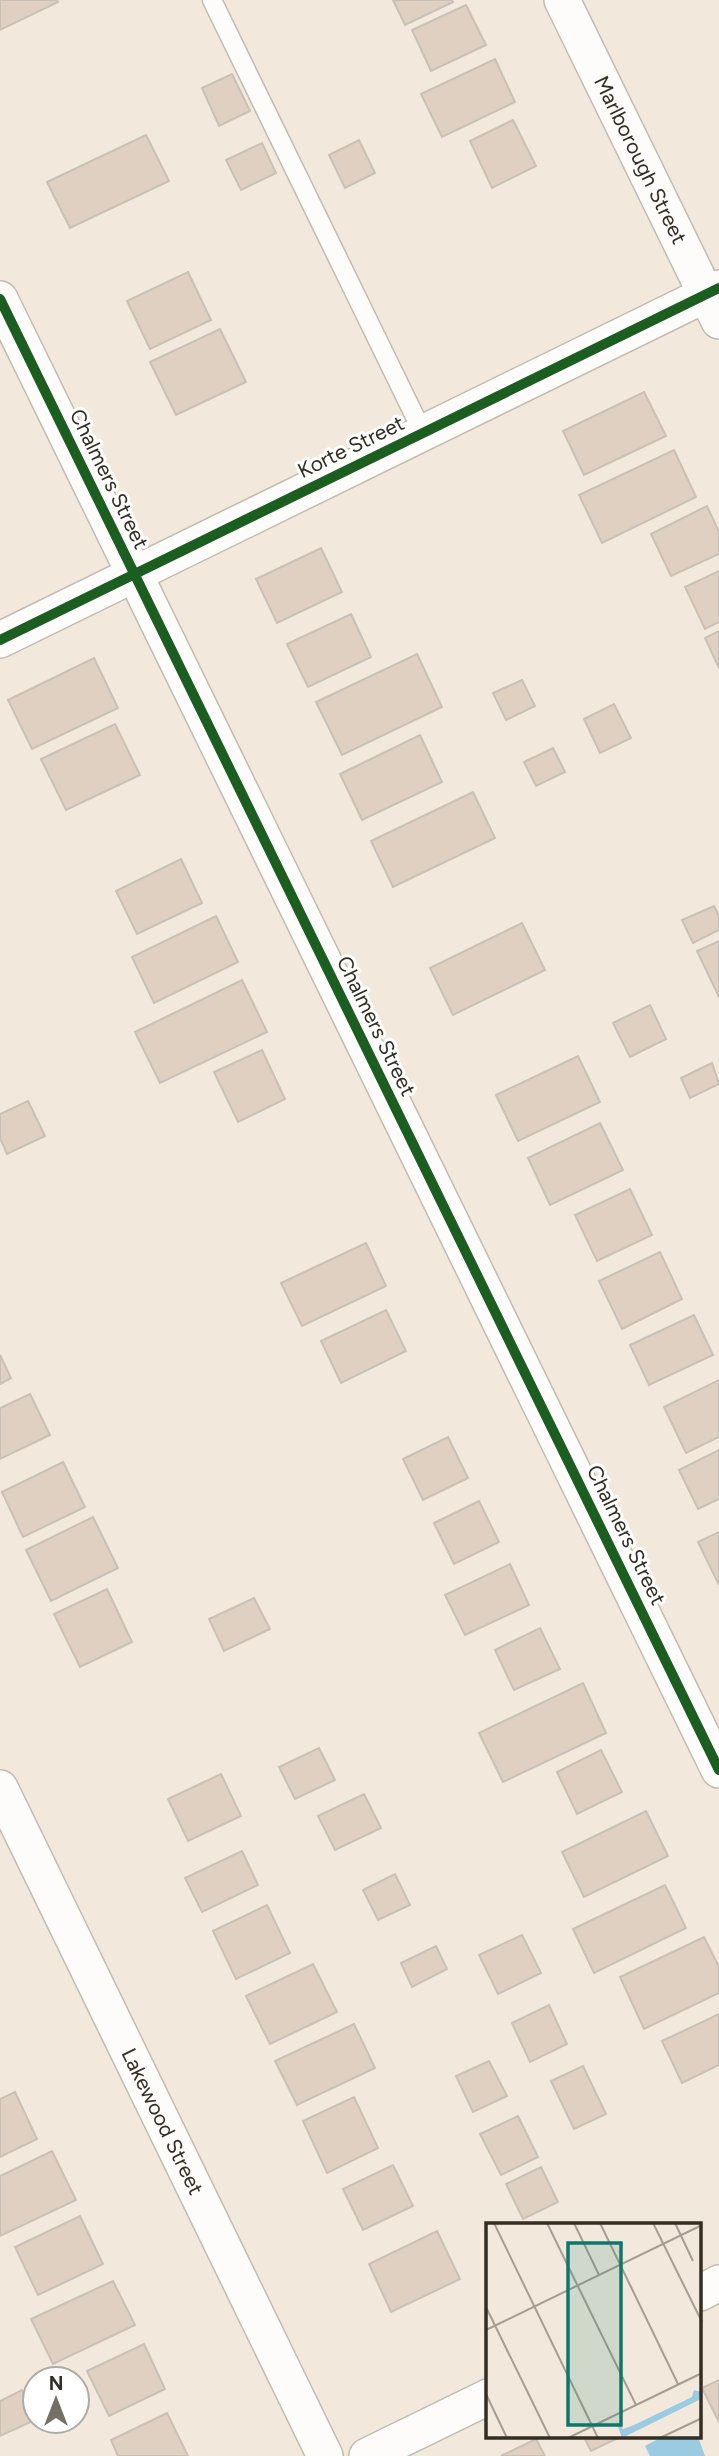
<svg xmlns="http://www.w3.org/2000/svg" width="719" height="2456" viewBox="0 0 719 2456" font-family="Figtree,sans-serif">
  <style>
    .water { fill: #9acbe2 }
    .building { fill: #dfd0c1; stroke: #c9c0b7; stroke-width: 2 }
    .lines { fill: none; stroke-linecap: round; stroke-linejoin: round }
    .lane-casing { stroke: #c2bbb1; stroke-width: 21 }
    .street-casing { stroke: #c2bbb1; stroke-width: 38 }
    .lane { stroke: #fdfcfa; stroke-width: 18 }
    .street { stroke: #fdfcfa; stroke-width: 35 }
    .cycleway-casing { stroke: #fff; stroke-width: 15 }
    .cycleway { stroke: #1b5e20; stroke-width: 10 }
    .labels { text-anchor: middle; stroke-width: 6; stroke-linejoin: round; paint-order: stroke }
    .street-label { font-size: 21px; fill: #332d23; stroke: #fff }
    .inset-road { fill: none; stroke: #a69e92; stroke-width: 2 }
    .view { fill: #0f766e; fill-opacity: 0.15; stroke: #0f766e; stroke-width: 3.5 }
    .inset-edge { fill: none; stroke: #332d23; stroke-width: 3.5 }
  </style>
  <rect width="100%" height="100%" fill="#f2e9dc"/>
  <polygon class="water" points="662,2437 698,2437 705,2456 650,2456 645,2446"/>
  <g class="building">
    <polygon points="0,0 57,0 58,2 0,30"/>
    <polygon points="393,0 452,0 453,2 405,25"/>
    <polygon points="466,5 486,45 431,71 412,30"/>
    <polygon points="495,59 515,102 442,137 421,94"/>
    <polygon points="232,74 250,111 219,126 202,88"/>
    <polygon points="513,120 536,166 492,188 470,141"/>
    <polygon points="146,135 169,181 70,228 47,182"/>
    <polygon points="359,140 375,173 345,188 329,155"/>
    <polygon points="262,143 276,173 241,190 226,160"/>
    <polygon points="188,272 211,320 150,349 127,301"/>
    <polygon points="220,329 246,382 176,415 150,362"/>
    <polygon points="644,392 666,436 584,475 563,431"/>
    <polygon points="674,450 696,497 602,543 579,495"/>
    <polygon points="707,506 719,532 719,554 671,576 651,534"/>
    <polygon points="321,548 342,592 277,623 256,579"/>
    <polygon points="719,571 719,622 705,629 685,587"/>
    <polygon points="351,614 371,657 308,687 287,644"/>
    <polygon points="719,631 719,668 705,638"/>
    <polygon points="417,654 442,707 342,755 316,702"/>
    <polygon points="94,658 118,708 32,749 8,700"/>
    <polygon points="522,680 535,706 506,720 493,693"/>
    <polygon points="614,704 631,738 600,753 584,719"/>
    <polygon points="115,724 140,775 66,810 41,759"/>
    <polygon points="420,735 442,782 362,820 340,774"/>
    <polygon points="553,748 565,772 536,786 524,762"/>
    <polygon points="473,792 495,838 393,887 371,841"/>
    <polygon points="181,859 202,903 137,934 116,891"/>
    <polygon points="714,906 719,916 719,930 693,943 682,920"/>
    <polygon points="216,916 238,962 154,1003 132,957"/>
    <polygon points="522,923 545,970 453,1015 430,968"/>
    <polygon points="719,941 719,997 697,951"/>
    <polygon points="242,980 267,1032 160,1083 135,1032"/>
    <polygon points="650,1005 666,1039 630,1057 613,1023"/>
    <polygon points="262,1050 285,1099 238,1122 214,1072"/>
    <polygon points="578,1056 600,1102 518,1141 496,1095"/>
    <polygon points="712,1063 719,1084 690,1098 681,1078"/>
    <polygon points="28,1101 45,1136 7,1154 0,1138 0,1114"/>
    <polygon points="600,1123 623,1170 550,1205 528,1158"/>
    <polygon points="630,1189 652,1235 597,1261 575,1215"/>
    <polygon points="366,1243 386,1286 302,1326 281,1283"/>
    <polygon points="660,1252 682,1299 622,1329 599,1281"/>
    <polygon points="386,1310 406,1351 341,1383 321,1341"/>
    <polygon points="694,1315 713,1355 649,1385 630,1345"/>
    <polygon points="0,1355 11,1378 0,1384"/>
    <polygon points="719,1380 719,1437 686,1453 664,1407"/>
    <polygon points="30,1394 50,1435 0,1459 0,1408"/>
    <polygon points="448,1437 468,1478 423,1500 403,1459"/>
    <polygon points="719,1450 719,1499 698,1509 679,1470"/>
    <polygon points="63,1462 85,1507 23,1537 2,1492"/>
    <polygon points="479,1501 499,1542 454,1564 434,1523"/>
    <polygon points="93,1517 118,1568 51,1601 26,1550"/>
    <polygon points="719,1532 719,1585 698,1542"/>
    <polygon points="510,1564 529,1605 465,1635 445,1595"/>
    <polygon points="107,1589 132,1642 80,1667 54,1614"/>
    <polygon points="254,1598 270,1629 224,1651 209,1619"/>
    <polygon points="540,1628 560,1669 514,1690 495,1650"/>
    <polygon points="583,1683 606,1733 503,1782 479,1733"/>
    <polygon points="319,1748 335,1780 295,1799 279,1767"/>
    <polygon points="601,1750 622,1792 577,1814 557,1772"/>
    <polygon points="221,1774 241,1816 188,1841 168,1799"/>
    <polygon points="364,1794 381,1828 335,1850 318,1816"/>
    <polygon points="646,1811 668,1856 584,1897 562,1852"/>
    <polygon points="242,1851 258,1885 202,1912 185,1878"/>
    <polygon points="395,1874 410,1905 378,1920 363,1890"/>
    <polygon points="665,1885 686,1928 594,1973 573,1929"/>
    <polygon points="267,1905 290,1953 236,1979 213,1931"/>
    <polygon points="522,1935 541,1973 498,1994 479,1955"/>
    <polygon points="704,1937 719,1967 719,1993 644,2029 620,1977"/>
    <polygon points="436,1946 447,1969 412,1987 401,1963"/>
    <polygon points="313,1964 337,2012 270,2044 246,1996"/>
    <polygon points="549,2005 567,2044 530,2062 512,2023"/>
    <polygon points="719,2014 719,2065 682,2083 662,2041"/>
    <polygon points="354,2024 375,2068 297,2105 275,2061"/>
    <polygon points="489,2061 507,2096 473,2112 456,2076"/>
    <polygon points="583,2066 606,2114 574,2129 551,2081"/>
    <polygon points="15,2092 37,2139 0,2157 0,2099"/>
    <polygon points="354,2097 378,2148 327,2173 303,2121"/>
    <polygon points="518,2116 538,2157 501,2175 480,2134"/>
    <polygon points="52,2151 76,2200 0,2236 0,2176"/>
    <polygon points="393,2165 413,2206 363,2230 343,2189"/>
    <polygon points="541,2167 558,2202 523,2219 506,2184"/>
    <polygon points="80,2216 103,2264 38,2295 15,2247"/>
    <polygon points="437,2231 460,2279 391,2312 369,2264"/>
    <polygon points="113,2281 135,2325 53,2364 31,2319"/>
    <polygon points="144,2344 165,2389 109,2416 87,2371"/>
    <polygon points="719,2380 719,2422 702,2388"/>
    <polygon points="22,2390 35,2420 0,2436 0,2401"/>
    <polygon points="167,2413 188,2456 118,2456 111,2440"/>
    <polygon points="584,2437 620,2437 591,2451"/>
    <polygon points="536,2439 545,2456 501,2456"/>
  </g>
  <g class="lines">
    <defs>
      <polyline id="lane" points="212,0 423,433"/>
      <g id="street">
        <path id="s1" d="M562,0l157,321"/>
        <polyline points="0,299 719,1770"/>
        <polyline points="0,640 719,288"/>
        <path id="s2" d="M0,1788l325,668"/>
        <polyline points="700,2293 719,2283"/>
        <polyline points="367,2456 488,2397"/>
      </g>
    </defs>
    <use href="#lane" class="lane-casing"/>
    <use href="#street" class="street-casing"/>
    <use href="#lane" class="lane"/>
    <use href="#street" class="street"/>
    <defs>
      <g id="cycleway">
        <polyline points="0,299 719,1770"/>
        <polyline points="0,640 719,288"/>
      </g>
    </defs>
    <use href="#cycleway" class="cycleway-casing"/>
    <use href="#cycleway" class="cycleway"/>
  </g>
  <g class="labels">
    <g class="street-label">
      <text dy="7" stroke="none"><textPath href="#s1" startOffset="178">Marlborough Street</textPath></text>
      <text transform="translate(351 447) rotate(-26)" y="7">Korte Street</text>
      <text transform="translate(109 479) rotate(64)" y="7">Chalmers Street</text>
      <text transform="translate(376 1026) rotate(64)" y="7">Chalmers Street</text>
      <text transform="translate(626 1535) rotate(64)" y="7">Chalmers Street</text>
      <text dy="7" stroke="none"><textPath href="#s2" startOffset="371">Lakewood Street</textPath></text>
    </g>
  </g>
  <g transform="translate(486 2223)">
    <rect width="215" height="215" fill="#f2e9dc"/>
    <path d="M208,167l7,2v7l-79,39 -6,-17 7,8 11,-4 58,-28z" fill="#9acbe2"/>
    <path class="inset-road" d="M8,0l104,215M61,0l89,182M88,0l25,52M114,0l78,161M167,0l49,99M189,0l18,38M0,84l64,131M0,107l216,-105M0,171l21,44M82,215l134,-65M174,215l42,-20"/>
    <path class="view" d="M82,20h53v182h-53z"/>
    <rect width="215" height="215" class="inset-edge"/>
  </g>
  <g transform="translate(56 2400)"><circle r="33" fill="#ffffff" stroke="#adaba7" stroke-width="2"/>
  <path d="M0-5L12 26L0 18L-12 26Z" fill="#766f64"/>
  <text y="-10" font-size="19" font-weight="bold" text-anchor="middle" fill="#332d23">N</text>
  </g>
</svg>
